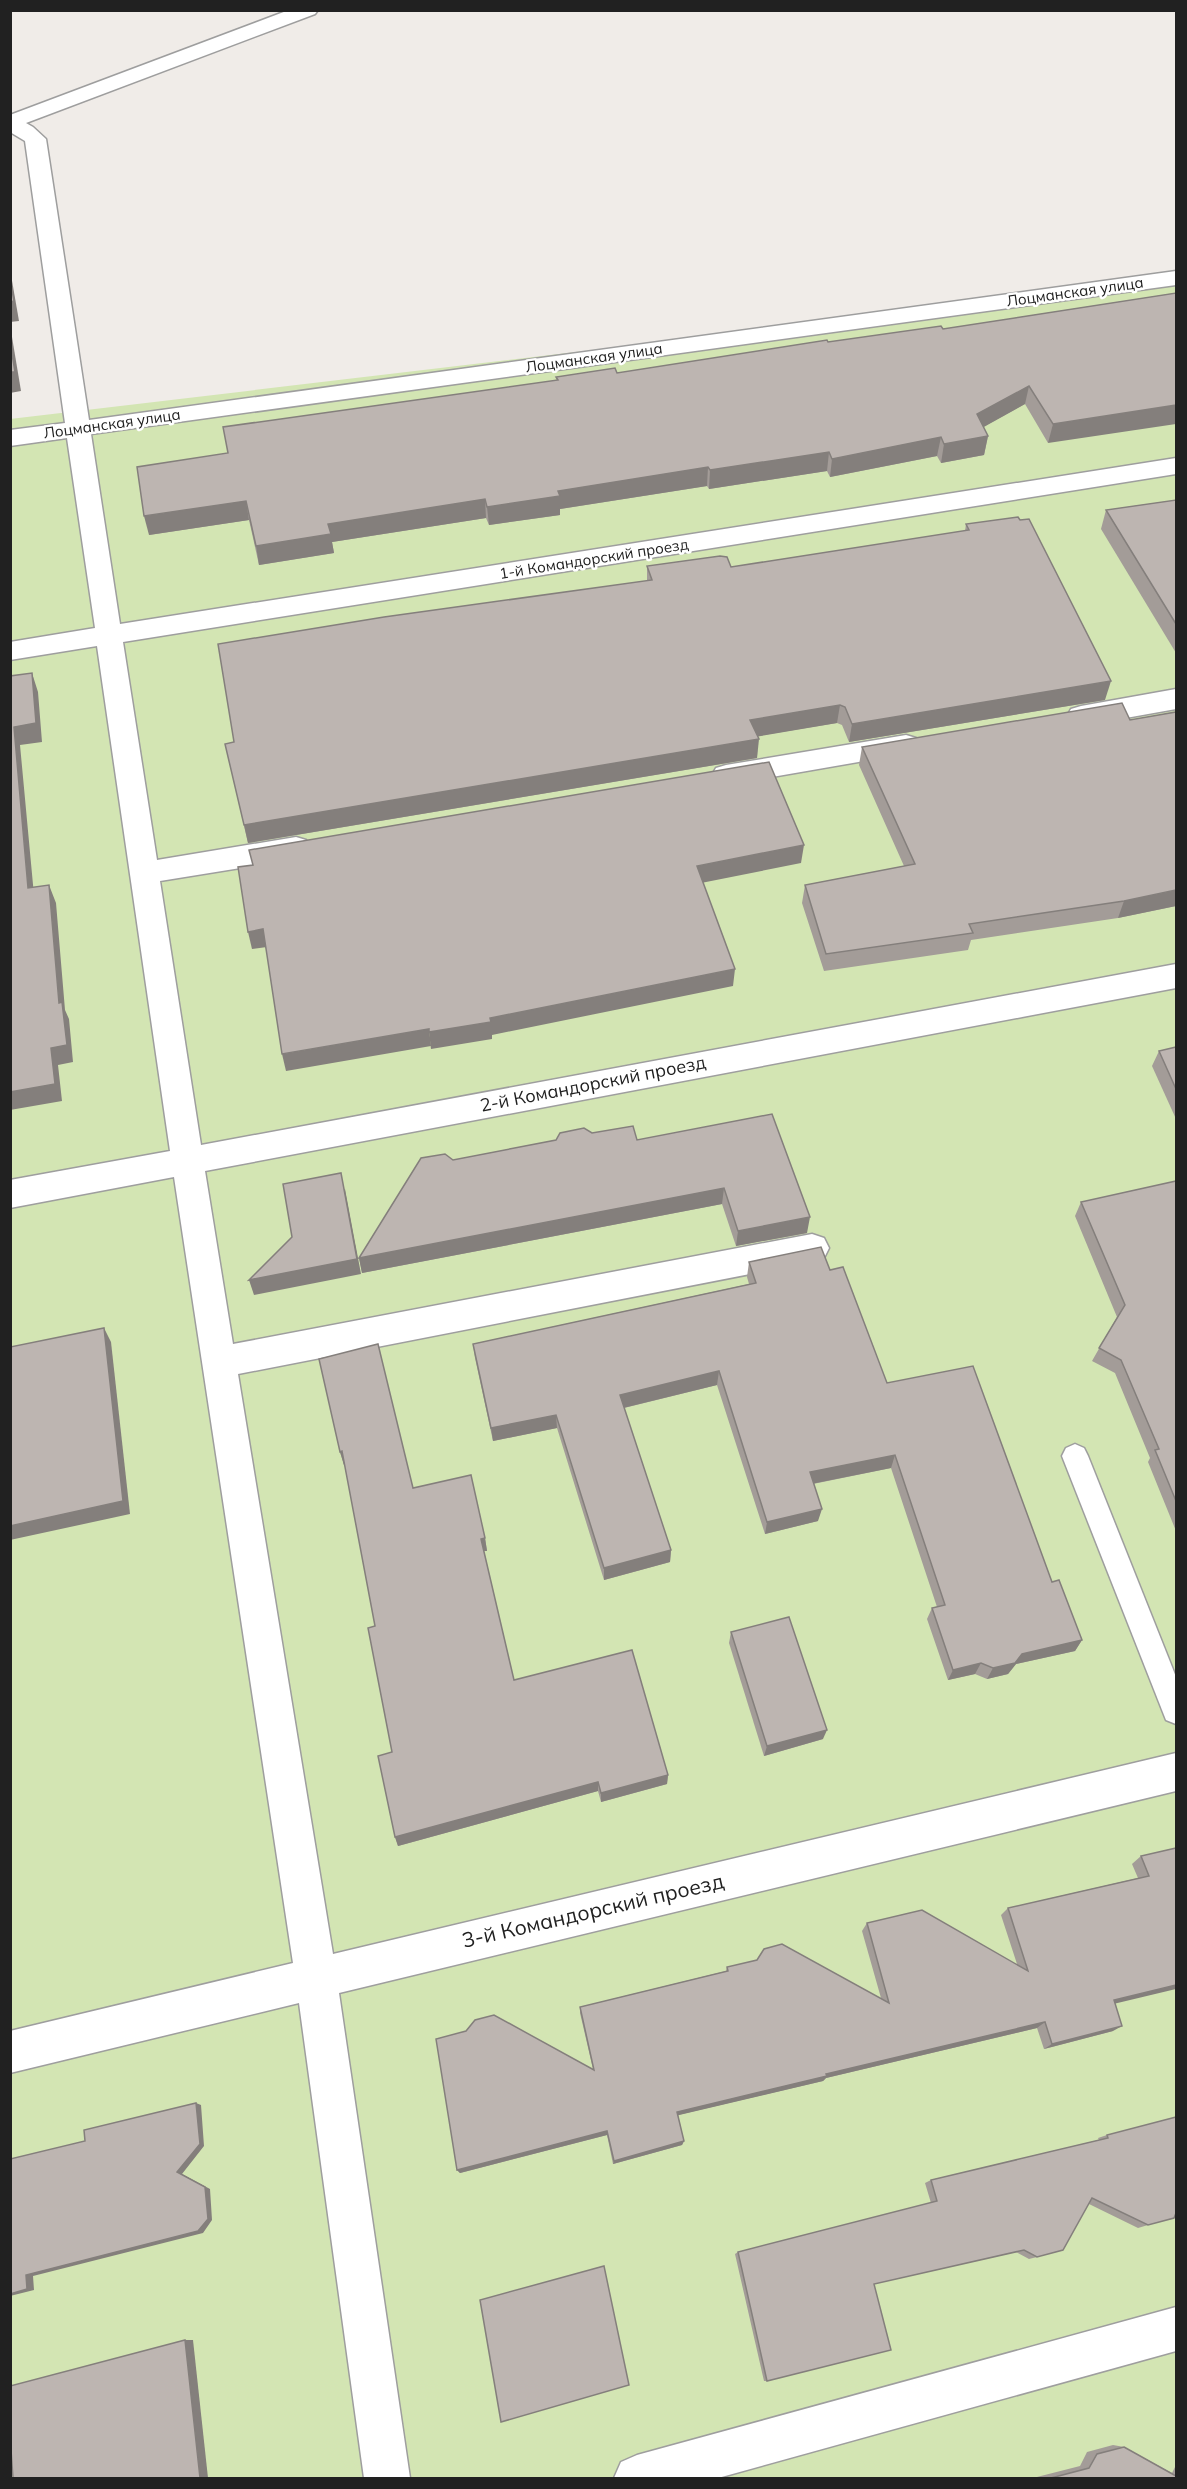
<svg xmlns="http://www.w3.org/2000/svg" width="1187" height="2489" viewBox="0 0 1187 2489" font-family="Mulish,sans-serif">
  <style>
    .grass { fill: #d3e5b3 }
    .lines { fill: none; stroke-linecap: round; stroke-linejoin: round }
    .lane-casing { stroke: #9e9e9e; stroke-width: 3 }
    .street-casing { stroke: #9e9e9e; stroke-width: 3 }
    .lane { fill: #fff; fill-rule: evenodd }
    .street { fill: #fff; fill-rule: evenodd }
    .wall { fill: #a39c98 }
    .shaded-wall { fill: #847f7c }
    .building { fill: #bdb5b1; stroke: #847f7c; stroke-width: 1.5 }
    .labels { text-anchor: middle; stroke-width: 5; stroke-linejoin: round; paint-order: stroke }
    .far-street-label { font-size: 15px; fill: #212121; stroke: #fff }
    .street-label { font-size: 18px; fill: #212121; stroke: #fff }
    .near-street-label { font-size: 21px; fill: #212121; stroke: #fff }
  </style>
  <rect width="100%" height="100%" fill="#f0ece8"/>
  <polygon class="grass" points="1176,281 1176,2478 11,2478 10,419"/>
  <g class="lines">
    <defs>
      <polygon id="lane" points="1075,1444 1084,1448 1088,1456 1176,1677 1176,1724 1166,1720 1062,1456 1066,1448"/>
      <g id="street">
        <polygon points="289,10 318,10 315,14 26,123 33,127 46,139 89,420 1176,271 1176,285 91,434 120,624 1176,458 1176,474 123,642 157,860 296,837 306,840 310,848 306,856 296,859 160,881 201,1145 1176,964 1176,988 205,1171 233,1344 812,1234 824,1238 829,1248 824,1258 812,1262 238,1374 333,1954 1176,1753 1176,1791 339,1993 410,2478 364,2478 299,2003 10,2073 10,2031 293,1963 174,1177 10,1208 10,1180 170,1151 97,646 10,660 10,642 95,628 67,438 10,446 10,430 65,423 25,141 10,132 10,115"/>
        <polygon points="1176,689 1176,709 1081,726 1071,723 1067,716 1071,709 1081,706"/>
        <polygon points="906,735 916,738 920,745 916,752 726,785 716,782 712,775 716,768 726,765"/>
        <polygon points="1176,2307 1176,2351 718,2478 614,2478 621,2462 637,2455"/>
      </g>
    </defs>
    <use href="#lane" class="lane-casing"/>
    <use href="#street" class="street-casing"/>
    <use href="#lane" class="lane"/>
    <use href="#street" class="street"/>
  </g>
  <g class="wall">
    <polygon points="1176,293 1048,443 1025,404 983,427 988,436 984,455 941,463 937,456 830,477 827,471 709,489 707,486 560,509 560,515 489,525 486,518 332,542 334,553 259,565 249,520 149,535 228,453 557,380 556,377 617,373 828,342 943,329"/>
    <polygon points="1176,500 1176,653 1101,529 1106,510"/>
    <polygon points="966,524 1105,700 849,742 842,725 837,723 758,736 757,758 248,843 225,744 234,742 647,581 647,566 731,567 965,531"/>
    <polygon points="862,747 1176,906 1118,918 971,940 968,950 824,971 802,903 805,885 904,866 859,765"/>
    <polygon points="1176,1047 1176,1119 1152,1066 1159,1051"/>
    <polygon points="592,1133 637,1140 807,1233 736,1246 722,1204 362,1273 359,1258 453,1160"/>
    <polygon points="1176,1181 1176,1531 1148,1462 1150,1458 1115,1373 1092,1361 1117,1317 1075,1216 1081,1202"/>
    <polygon points="749,1262 830,1270 887,1383 1052,1582 1082,1640 1075,1651 1016,1664 1008,1674 987,1679 975,1674 948,1680 927,1619 932,1608 937,1607 891,1468 813,1484 818,1521 765,1534 717,1385 624,1408 671,1550 670,1562 604,1580 557,1428 493,1441 475,1358 473,1344 749,1284 747,1277"/>
    <polygon points="340,1452 413,1488 485,1538 487,1551 484,1551 514,1680 668,1775 667,1784 601,1802 598,1791 398,1846 395,1837 392,1752 375,1626 345,1464 344,1465"/>
    <polygon points="731,1632 823,1739 764,1756 729,1643"/>
    <polygon points="1176,1848 1115,2004 1113,2031 1044,2049 1037,2028 826,2078 823,2081 678,2115 684,2141 682,2145 613,2164 607,2135 460,2173 457,2170 593,2069 580,2013 580,2007 726,1971 727,1967 881,1998 862,1931 867,1923 1017,1964 1001,1915 1008,1908 1138,1878 1132,1864 1141,1856"/>
    <polygon points="1107,2135 1148,2225 1138,2228 1089,2204 1037,2257 1029,2259 1016,2252 874,2284 767,2381 764,2381 735,2254 738,2252 931,2203 925,2183 931,2180 1099,2140 1098,2138"/>
    <polygon points="1113,2445 1124,2447 1172,2473 1176,2465 1176,2478 1033,2478 1080,2466 1087,2452"/>
  </g>
  <g class="shaded-wall">
    <polygon points="10,269 19,321 10,322"/>
    <polygon points="10,325 21,391 10,393"/>
    <polygon points="1029,386 1025,404 973,433 977,414"/>
    <polygon points="1176,405 1176,424 1048,443 1053,424"/>
    <polygon points="988,436 984,455 941,463 944,444"/>
    <polygon points="941,437 937,456 830,477 832,459"/>
    <polygon points="829,452 827,471 709,489 710,470"/>
    <polygon points="708,467 707,486 560,509 560,515 489,525 487,507 558,491"/>
    <polygon points="485,499 486,518 332,542 334,553 259,565 256,546 328,524"/>
    <polygon points="246,501 249,520 149,535 144,516"/>
    <polygon points="32,673 38,692 42,742 20,745 35,906 28,888 14,727"/>
    <polygon points="1111,681 1105,700 849,742 852,724"/>
    <polygon points="840,705 837,723 749,738 750,720"/>
    <polygon points="759,739 757,758 248,843 244,825"/>
    <polygon points="804,845 801,863 696,884 697,866"/>
    <polygon points="49,885 56,903 65,1010 69,1019 73,1062 58,1065 62,1101 10,1110 10,1092 51,1048 59,1003"/>
    <polygon points="1176,890 1176,906 1118,918 1124,901"/>
    <polygon points="263,929 267,947 252,949 248,932"/>
    <polygon points="735,969 733,986 492,1035 492,1039 431,1049 429,1032 490,1018"/>
    <polygon points="429,1029 431,1046 286,1071 282,1054"/>
    <polygon points="724,1188 722,1204 362,1273 359,1258"/>
    <polygon points="345,1189 361,1274 254,1295 249,1280"/>
    <polygon points="810,1217 807,1233 736,1246 738,1231"/>
    <polygon points="104,1328 111,1342 130,1514 10,1540 10,1526"/>
    <polygon points="719,1371 717,1385 619,1409 620,1395"/>
    <polygon points="556,1415 557,1428 493,1441 491,1428"/>
    <polygon points="342,1451 346,1464 344,1465 340,1452"/>
    <polygon points="895,1455 891,1468 806,1485 810,1472"/>
    <polygon points="822,1509 818,1521 765,1534 767,1522"/>
    <polygon points="485,1538 487,1551 483,1551 481,1539"/>
    <polygon points="671,1550 670,1562 604,1580 604,1568"/>
    <polygon points="1082,1640 1075,1651 1016,1664 1008,1674 987,1679 993,1668 1022,1654"/>
    <polygon points="981,1663 975,1674 948,1680 953,1670"/>
    <polygon points="827,1730 823,1739 764,1756 767,1746"/>
    <polygon points="668,1775 667,1784 601,1802 601,1793"/>
    <polygon points="598,1782 598,1791 398,1846 395,1837"/>
    <polygon points="1176,1985 1176,1989 1105,2006 1114,2000"/>
    <polygon points="1045,2022 1037,2028 826,2078 823,2081 675,2116 677,2112 826,2074"/>
    <polygon points="1122,2026 1113,2031 1044,2049 1052,2044"/>
    <polygon points="196,2103 201,2105 204,2146 182,2174 210,2189 212,2220 203,2233 33,2276 34,2290 10,2296 10,2294 26,2275 177,2172"/>
    <polygon points="607,2131 607,2135 460,2173 457,2170"/>
    <polygon points="684,2141 682,2145 613,2164 614,2161"/>
    <polygon points="185,2340 193,2340 208,2478 200,2478"/>
  </g>
  <g class="building">
    <polygon points="10,280 14,301 10,302"/>
    <polygon points="1176,293 1176,405 1053,424 1029,386 977,414 988,436 944,444 941,437 832,459 829,452 710,470 708,467 558,491 560,496 487,507 485,499 328,524 331,534 256,546 246,501 144,516 137,467 228,453 223,427 558,380 556,377 615,368 617,373 827,340 828,342 941,326 943,329"/>
    <polygon points="10,342 15,372 10,372"/>
    <polygon points="1176,500 1176,624 1106,510"/>
    <polygon points="1018,517 1020,520 1029,519 1111,681 852,724 845,707 840,705 750,720 759,739 244,825 225,744 234,742 218,644 384,617 652,580 647,566 720,556 727,557 731,567 969,530 966,524"/>
    <polygon points="32,673 36,723 14,727 28,888 49,885 59,1003 62,1002 67,1045 51,1048 55,1084 10,1092 10,676"/>
    <polygon points="1122,703 1130,720 1176,712 1176,890 1124,901 969,924 973,933 826,954 805,885 915,864 862,747"/>
    <polygon points="769,762 804,845 697,866 735,969 490,1018 491,1022 429,1032 429,1029 282,1054 263,929 248,932 238,867 253,865 249,850"/>
    <polygon points="1176,1047 1176,1089 1159,1051"/>
    <polygon points="772,1114 810,1217 738,1231 724,1188 359,1258 421,1158 445,1154 453,1160 556,1140 560,1133 584,1128 592,1133 633,1126 637,1140"/>
    <polygon points="341,1173 357,1259 249,1280 292,1237 283,1184"/>
    <polygon points="1176,1181 1176,1501 1155,1450 1159,1449 1121,1360 1099,1348 1125,1305 1081,1202"/>
    <polygon points="821,1247 830,1270 843,1267 887,1383 973,1366 1052,1582 1059,1580 1082,1640 1022,1654 1015,1663 993,1668 981,1663 953,1670 932,1608 945,1605 895,1455 810,1472 822,1509 767,1522 719,1371 620,1395 671,1550 604,1568 556,1415 491,1428 473,1344 756,1283 749,1262"/>
    <polygon points="104,1328 123,1501 10,1526 10,1347"/>
    <polygon points="378,1344 413,1488 471,1475 485,1538 481,1539 514,1680 632,1650 668,1775 601,1793 598,1782 395,1837 378,1756 392,1752 368,1628 375,1626 342,1451 340,1452 319,1359"/>
    <polygon points="789,1617 827,1730 767,1746 731,1632"/>
    <polygon points="1176,1848 1176,1985 1114,2000 1122,2026 1052,2044 1045,2022 826,2074 827,2076 677,2112 684,2141 614,2161 607,2131 457,2170 436,2039 466,2031 475,2020 494,2015 594,2070 580,2007 728,1971 727,1967 757,1960 764,1949 782,1944 889,2003 867,1923 922,1910 1028,1971 1008,1908 1149,1876 1141,1856"/>
    <polygon points="196,2103 200,2144 177,2172 205,2187 208,2219 198,2231 26,2275 27,2289 10,2294 10,2159 85,2141 84,2130"/>
    <polygon points="1176,2117 1176,2213 1174,2218 1148,2225 1092,2198 1063,2250 1037,2257 1024,2250 874,2284 891,2350 767,2381 738,2252 937,2201 931,2180 1108,2138 1107,2135"/>
    <polygon points="604,2266 629,2385 501,2422 480,2300"/>
    <polygon points="185,2340 200,2478 13,2478 10,2436 10,2386"/>
    <polygon points="1124,2447 1176,2476 1176,2478 1051,2478 1089,2468 1097,2454"/>
  </g>
  <g class="labels">
    <g class="far-street-label">
      <text transform="translate(1075 292) rotate(-8)" y="5">Лоцманская улица</text>
      <text transform="translate(594 358) rotate(-8)" y="5">Лоцманская улица</text>
      <text transform="translate(112 424) rotate(-8)" y="5">Лоцманская улица</text>
      <text transform="translate(594 559) rotate(-9)" y="5">1-й Командорский проезд</text>
    </g>
    <g class="street-label">
      <text transform="translate(593 1084) rotate(-11)" y="6">2-й Командорский проезд</text>
    </g>
    <g class="near-street-label">
      <text transform="translate(593 1911) rotate(-13)" y="7">3-й Командорский проезд</text>
    </g>
  </g>
  <rect width="1187" height="2489" fill="none" stroke="#212121" stroke-width="24"/>
</svg>
